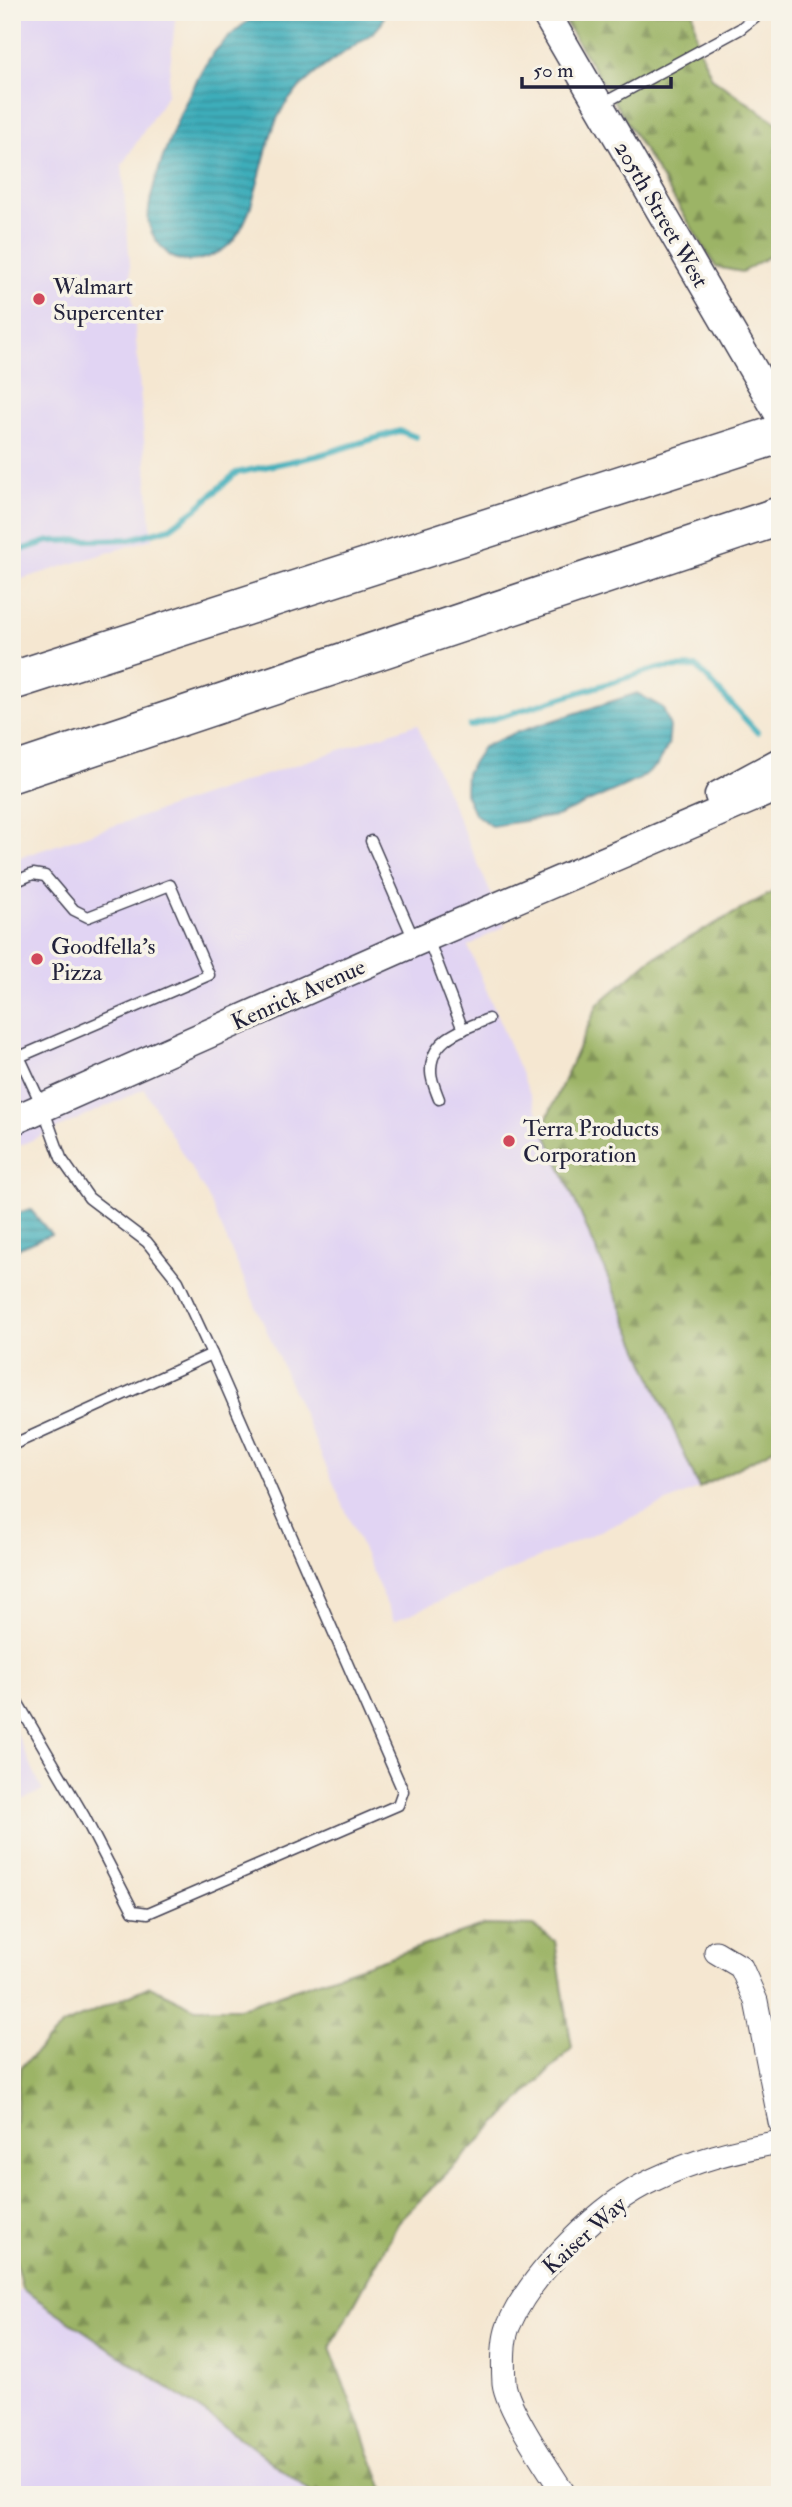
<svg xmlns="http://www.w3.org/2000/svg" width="792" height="2507" viewBox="0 0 792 2507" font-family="'IM FELL Double Pica',serif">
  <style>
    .built { fill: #e1d4f3 }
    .forest { fill: url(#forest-firs); stroke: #5f6b50; stroke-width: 2 }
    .water { fill: url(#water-rules); stroke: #30687a; stroke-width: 2 }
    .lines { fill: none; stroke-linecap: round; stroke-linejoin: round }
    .stream { stroke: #3eadba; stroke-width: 6 }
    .service-casing { stroke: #424052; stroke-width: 13 }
    .minor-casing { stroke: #424052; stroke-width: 25 }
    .tertiary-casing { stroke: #424052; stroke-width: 31 }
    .motorway-casing { stroke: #424052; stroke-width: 41 }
    .service { stroke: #fff; stroke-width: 10 }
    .minor { stroke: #fff; stroke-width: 23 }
    .tertiary { stroke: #fff; stroke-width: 28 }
    .motorway { stroke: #fff; stroke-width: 38 }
    .poi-dot { fill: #d1495b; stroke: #f7f3e8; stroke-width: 2.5 }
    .labels { text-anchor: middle; stroke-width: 7; stroke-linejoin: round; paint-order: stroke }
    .street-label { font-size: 23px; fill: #22223b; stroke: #f7f3e8 }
    .poi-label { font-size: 23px; fill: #22223b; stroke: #f7f3e8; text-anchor: start }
  </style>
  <defs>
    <pattern id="forest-firs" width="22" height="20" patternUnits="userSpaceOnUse" patternTransform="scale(1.75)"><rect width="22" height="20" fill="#9cb466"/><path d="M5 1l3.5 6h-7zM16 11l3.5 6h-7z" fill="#7f9255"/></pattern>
    <pattern id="water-rules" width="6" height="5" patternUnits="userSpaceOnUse" patternTransform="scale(1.75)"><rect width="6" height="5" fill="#3eadba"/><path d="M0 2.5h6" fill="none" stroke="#348c98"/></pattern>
  </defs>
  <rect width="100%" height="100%" fill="#f7f3e8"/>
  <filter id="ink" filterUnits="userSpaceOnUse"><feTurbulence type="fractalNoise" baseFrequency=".0143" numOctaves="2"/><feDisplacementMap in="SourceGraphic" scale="14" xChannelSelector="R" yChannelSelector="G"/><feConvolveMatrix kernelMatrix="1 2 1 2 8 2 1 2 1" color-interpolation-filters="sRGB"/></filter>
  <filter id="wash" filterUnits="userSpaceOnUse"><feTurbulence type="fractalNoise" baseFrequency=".00686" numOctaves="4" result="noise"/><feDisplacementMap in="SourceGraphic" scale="28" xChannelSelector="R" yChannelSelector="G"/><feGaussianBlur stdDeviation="1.57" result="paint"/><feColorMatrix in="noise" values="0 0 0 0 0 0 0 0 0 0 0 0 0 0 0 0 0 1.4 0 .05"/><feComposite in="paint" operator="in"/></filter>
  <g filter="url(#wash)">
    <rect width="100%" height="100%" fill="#f5e7d1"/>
    <g class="built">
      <polygon points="12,12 176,12 167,95 122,165 152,539 12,582"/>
      <polygon points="417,724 505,926 468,946 578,1209 699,1488 394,1621 207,1195 144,1089 12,1149 12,860"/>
      <polygon points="12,1724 43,1791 12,1804"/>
      <polygon points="22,2289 233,2432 314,2495 12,2495 12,2293"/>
    </g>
    <g class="forest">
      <polygon points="559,12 693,12 698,46 712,78 780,125 780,250 742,272 716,267"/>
      <polygon points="780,888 780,1446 699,1488 543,1127 598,1004 651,959"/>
      <polygon points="485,1925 533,1926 555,1941 572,2048 400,2220 330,2348 386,2495 314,2495 233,2432 22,2289 12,2246 12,2160 20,2068 63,2025 150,1986 195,2008 239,2008"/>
    </g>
    <g class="water">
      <path d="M262,12h123l-3,11 -8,9c-31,22 -67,42 -89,73 -27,38 -25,126 -66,147 -17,9 -40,15 -54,-1 -7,-8 -13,-15 -16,-26 -7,-32 45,-151 68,-176 12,-13 29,-28 45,-37z"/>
      <polygon points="637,693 663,708 670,727 668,746 657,765 640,779 557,816 491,826 474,813 465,793 466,773 483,747 512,734"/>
      <polygon points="30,1209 51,1234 12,1251 12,1216"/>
    </g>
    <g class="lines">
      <g class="stream">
        <polyline points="12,553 49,541 130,539 170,528 197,508 236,473 316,456 400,431 416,437"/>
        <polyline points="470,726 658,668 697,667 757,732"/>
      </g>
    </g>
  </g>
  <g filter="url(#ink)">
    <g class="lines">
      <defs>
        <g id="service">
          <polyline points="602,104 740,29 756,16 755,12"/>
          <polyline points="371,841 415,942"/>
          <polyline points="12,883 33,874 45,876 74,910 88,917 170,885 209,975 19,1057"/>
          <polyline points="428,939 463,1030"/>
          <polyline points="12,1041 43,1108 61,1158 89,1198 147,1242 178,1281 212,1354 403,1791 398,1805 148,1913 133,1911 84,1816 12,1693"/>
          <path d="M439,1099c-3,-8 -8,-19 -8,-27 -1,-34 31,-42 57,-53"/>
          <polyline points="12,1445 212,1354"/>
        </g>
        <g id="minor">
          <polyline points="716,1952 741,1967 756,2001 780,2122"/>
          <path d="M565,2495c-16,-25 -58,-86 -61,-112 -1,-17 -2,-43 5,-58 22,-52 93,-122 144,-145 42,-20 81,-30 127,-38"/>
        </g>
        <g id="tertiary">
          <polyline points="545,12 780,416"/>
          <polyline points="719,795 780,762"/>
          <polyline points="12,1121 415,942 780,786"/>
        </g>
        <g id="motorway">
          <polyline points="12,681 780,434"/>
          <polyline points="12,773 780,516"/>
        </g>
      </defs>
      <use href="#service" class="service-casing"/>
      <use href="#minor" class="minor-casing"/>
      <use href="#tertiary" class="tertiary-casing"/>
      <use href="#motorway" class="motorway-casing"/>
      <use href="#service" class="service"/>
      <use href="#minor" class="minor"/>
      <use href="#tertiary" class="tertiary"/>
      <use href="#motorway" class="motorway"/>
    </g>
  </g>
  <g class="poi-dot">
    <circle cx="39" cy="299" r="7"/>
    <circle cx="37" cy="959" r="7"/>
    <circle cx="509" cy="1141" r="7"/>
  </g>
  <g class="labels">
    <g class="street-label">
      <text transform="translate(662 214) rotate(60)" y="8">205th Street West</text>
      <text transform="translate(298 994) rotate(-24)" y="8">Kenrick Avenue</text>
      <text transform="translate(584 2235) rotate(-42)" y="8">Kaiser Way</text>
    </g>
    <g class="poi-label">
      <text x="53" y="294">Walmart<tspan x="53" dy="26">Supercenter</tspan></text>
      <text x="51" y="954">Goodfella's<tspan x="51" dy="26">Pizza</tspan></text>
      <text x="523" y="1136">Terra Products<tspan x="523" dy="26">Corporation</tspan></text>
    </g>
  </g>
  <rect width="792" height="2507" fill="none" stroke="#f7f3e8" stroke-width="42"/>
  <path d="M522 77v10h149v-10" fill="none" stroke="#22223b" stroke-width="3.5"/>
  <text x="533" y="77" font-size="21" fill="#22223b" stroke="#f7f3e8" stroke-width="5" paint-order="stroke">50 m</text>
</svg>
